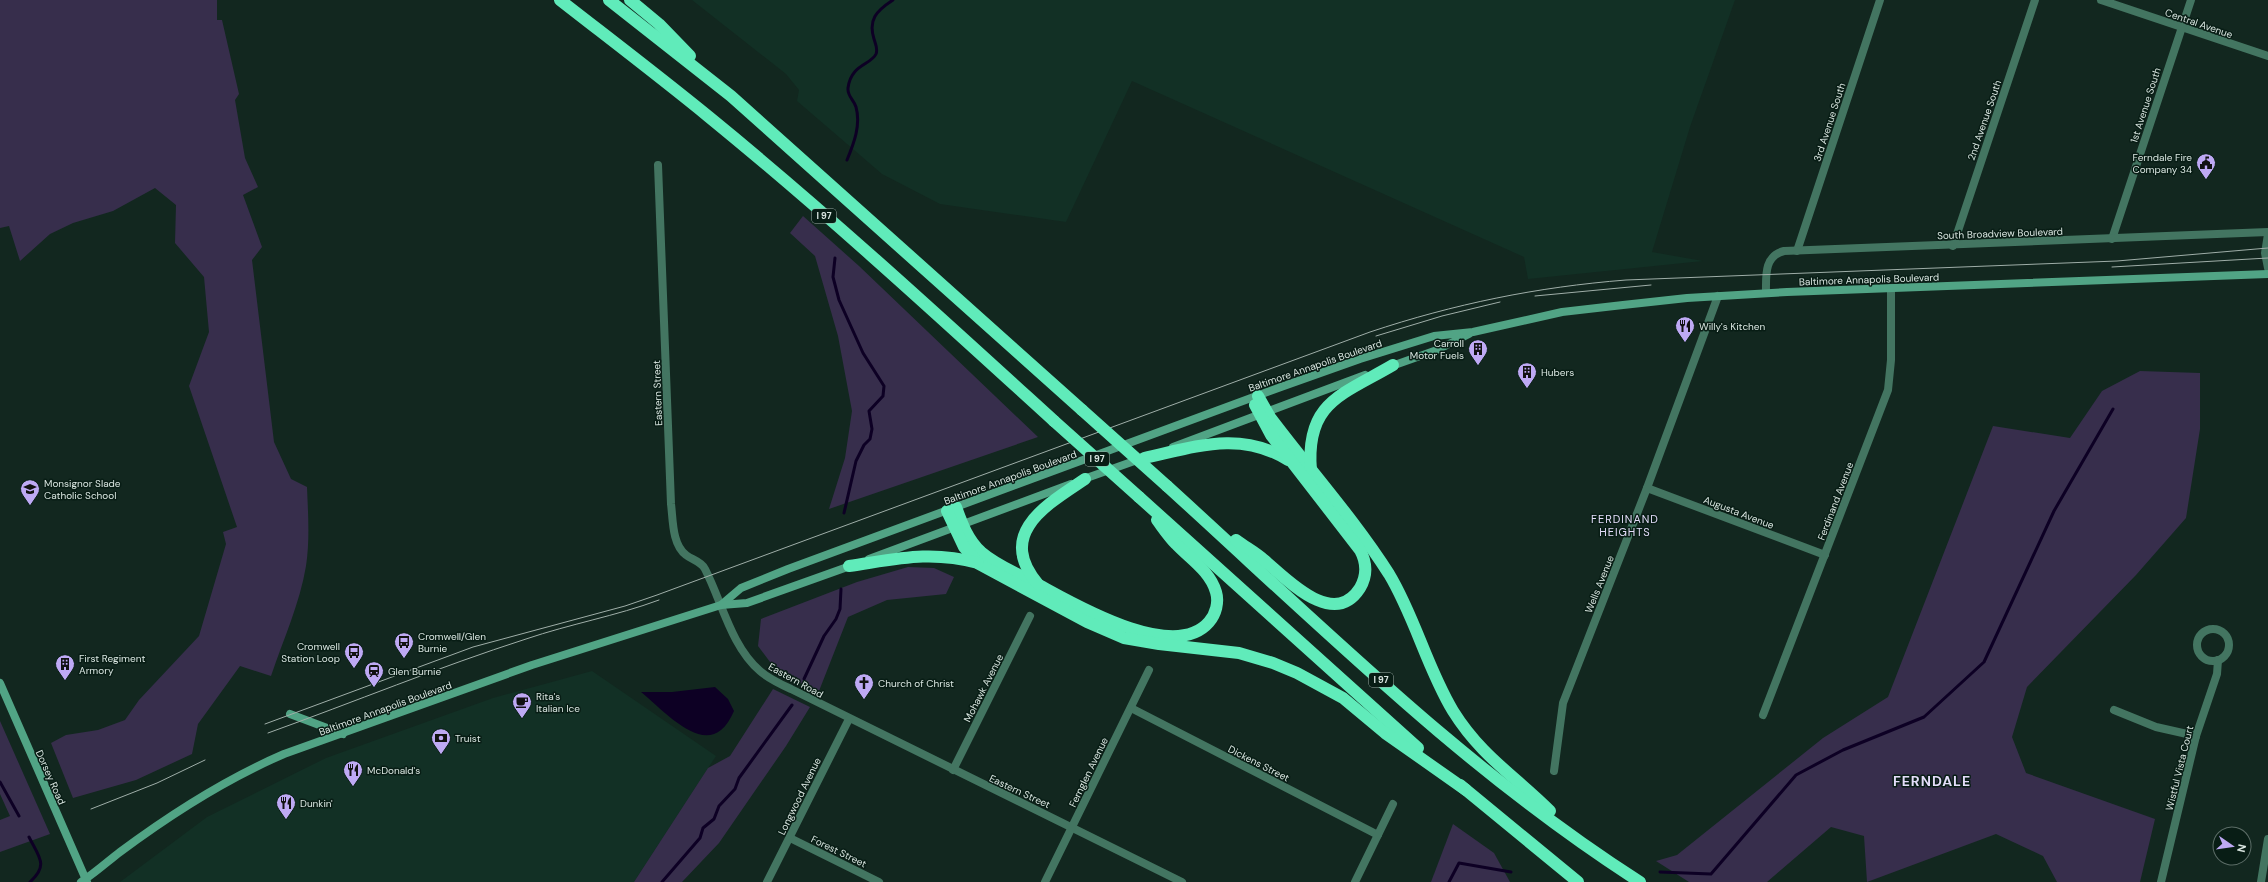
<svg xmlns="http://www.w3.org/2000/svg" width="2268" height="882" viewBox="0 0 2268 882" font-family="'DM Sans',sans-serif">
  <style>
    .built { fill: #123025 }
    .green { fill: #372e4c }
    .water { fill: #0d0024 }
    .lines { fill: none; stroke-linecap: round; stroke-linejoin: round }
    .stream { stroke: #0d0024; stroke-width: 3 }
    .street { stroke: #437561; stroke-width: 8 }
    .secondary { stroke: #51a485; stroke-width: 8 }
    .highway { stroke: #60ebba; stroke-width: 12 }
    .tram { stroke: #9faea8; stroke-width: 1 }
    .highway-bridge { stroke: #60ebba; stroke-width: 12 }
    .labels { text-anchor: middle; stroke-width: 3; stroke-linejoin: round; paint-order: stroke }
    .shield { fill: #081d15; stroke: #9baaa4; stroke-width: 1 }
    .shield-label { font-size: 9px; font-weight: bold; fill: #dae6e1 }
    .street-label { font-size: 10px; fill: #dae6e1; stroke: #081d15 }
    .poi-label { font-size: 10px; fill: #dae6e1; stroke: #081d15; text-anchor: start }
    .neighbourhood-label { font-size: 11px; letter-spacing: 1px; fill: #e4ddfa; stroke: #081d15 }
    .district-label { font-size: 14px; font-weight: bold; letter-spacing: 1px; fill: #e4ddfa; stroke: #081d15 }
  </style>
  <rect width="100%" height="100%" fill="#12271f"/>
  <g class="built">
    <polygon points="692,0 1735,0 1690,127 1652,252 1703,261 1528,279 1524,257 1132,81 1066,222 940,204 882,174 797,101 799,90 786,74"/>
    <polygon points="592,671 716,756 634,882 120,882 207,817 326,758 493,698"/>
  </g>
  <g class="green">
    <path d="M0,0h217v20h5l17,74 -4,6 10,58 13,29 -15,8 19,52 -10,13 22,182 17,37 16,8c1,26 3,53 -1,79 -6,37 -23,74 -35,110l-31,-10 -42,58 -6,30 -56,26 -63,18 -22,-55 15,-8 32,-5 27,-10 14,-20 60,-64 27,-92 -3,-12 14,-5 -48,-141 20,-54 -5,-55 -29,-34 1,-38 -21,-17 -42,23 -40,12 -23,11 -30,27 -11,-35 -9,2z"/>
    <polygon points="803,216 859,266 1038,437 829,509 845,458 852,411 838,336 815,256 790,233"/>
    <polygon points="2140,371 2200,373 2200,429 2186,518 2136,575 2027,687 2012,737 2026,773 2155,819 2140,882 2057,882 2043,856 1996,834 1867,882 1864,836 1831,827 1767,882 1689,882 1656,861 1677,855 1823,738 1888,697 1993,426 2070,438 2102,391"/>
    <polygon points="908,567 934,568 954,577 946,594 887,600 848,617 819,691 779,674 758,646 761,619 857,582"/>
    <polygon points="773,689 810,707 786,746 719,843 682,882 634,882 708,768 730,756"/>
    <polygon points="0,721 50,834 0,852 0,820 10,816 0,794"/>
    <polygon points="1453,824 1494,853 1510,882 1431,882"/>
  </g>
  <path class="water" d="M715,687l13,12 6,12c-23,54 -65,4 -93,-19h31z"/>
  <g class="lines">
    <g class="stream">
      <path d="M847,160c7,-17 14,-35 9,-53 -2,-7 -9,-11 -8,-19 3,-24 23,-23 28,-34 2,-5 0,-9 -2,-15 -6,-19 2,-28 19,-39"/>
      <polyline points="835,258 833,277 839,300 863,353 884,386 883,396 869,411 872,429 870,439 864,445 856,461 844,513"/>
      <polyline points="804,679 824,636 836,619 840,609 841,589"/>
      <polyline points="0,782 19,816"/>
      <path d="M29,837c10,20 20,28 1,45"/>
      <polyline points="1660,872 1711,874 1796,775 1843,750 1924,717 1984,662 2054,511 2113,409"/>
      <polyline points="662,882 700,838 703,828 714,819 719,806 735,789 739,778 792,705"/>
      <polyline points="1449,882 1459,863 1511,872"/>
    </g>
    <g class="street">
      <polyline points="2101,0 2268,56"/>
      <path d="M658,165l13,339c2,15 1,41 15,51 6,5 15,6 19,14 17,33 26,77 55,102 9,8 20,13 31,18l391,193"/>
      <polyline points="2268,234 2265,253 2268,268"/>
      <polyline points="2112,239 2191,0"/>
      <polyline points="1953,246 2035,0"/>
      <polyline points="1797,251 1880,0"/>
      <path d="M1766,293c0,-17 -2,-37 18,-42l484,-19"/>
      <polyline points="1647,488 1825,555"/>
      <circle cx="2213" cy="645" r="16"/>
      <polyline points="1131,708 1378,835"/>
      <polyline points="2114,710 2156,727 2196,736"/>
      <polyline points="1763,715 1888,390 1891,360 1891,288"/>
      <polyline points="953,770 1030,616"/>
      <polyline points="1554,771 1563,703 1647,488 1718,296"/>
      <polyline points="790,838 879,882"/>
      <polyline points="767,882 849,719"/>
      <polyline points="1045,882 1149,670"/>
      <polyline points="1355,882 1393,804"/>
      <polyline points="2161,882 2196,736 2217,674 2218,660"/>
      <polyline points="2261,882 2268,839"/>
    </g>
    <g class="secondary">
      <polyline points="1389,367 1437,350 1469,334"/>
      <polyline points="1173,447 1365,375"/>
      <polyline points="1081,480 1140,459"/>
      <polyline points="869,559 1071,484"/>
      <polyline points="721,605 741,588 788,569 1281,387 1360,359 1434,336 1473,332 1562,312 1623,305 1687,298 1787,292 2268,274"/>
      <polyline points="0,683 87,882"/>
      <polyline points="290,714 343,734"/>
      <path d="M81,882c14,-9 26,-20 39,-30 51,-38 106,-73 164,-98l248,-89 189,-60 26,-2 106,-38"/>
    </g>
    <g class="highway">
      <path d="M560,0c50,39 100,77 149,117 119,97 232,201 345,304"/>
      <polyline points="609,0 731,96 1082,410"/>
      <polyline points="630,0 659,24 690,56"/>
      <path d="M1258,396l12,21c39,52 84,102 119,157 26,43 38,94 64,137 28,45 62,65 97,100"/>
      <path d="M1144,458c51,-11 96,-28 144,2"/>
      <path d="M1311,471c-6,-69 31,-76 82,-106"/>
      <path d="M1167,486c152,138 299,285 473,396"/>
      <polyline points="1139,497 1418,748"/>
      <path d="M956,507c6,17 12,33 25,45 16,14 39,23 58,33 35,19 135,78 170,37 7,-8 10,-20 7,-30 -6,-21 -26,-33 -40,-48 -7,-7 -13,-16 -19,-24"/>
      <polyline points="947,511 964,547 979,564 1087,622 1124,638 1159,644 1239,653 1273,663 1297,673 1343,698 1385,733 1466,790"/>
      <path d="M1236,540c9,7 19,12 28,20 22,18 69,70 96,28 7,-12 7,-25 0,-38l-89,-115 -16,-30"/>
      <path d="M849,566c48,-7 81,-16 129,-3"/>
      <path d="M1038,584c-43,-51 10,-80 47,-105"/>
      <polyline points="1460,785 1578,882"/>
    </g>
    <g class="tram">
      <polyline points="2112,267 2268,258"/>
      <polyline points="1535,296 1651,285"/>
      <polyline points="1376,336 1442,316 1500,302"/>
      <path d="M265,724l208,-77 152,-41 32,-11 713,-263c84,-28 167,-45 256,-52l491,-19 151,-13"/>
      <path d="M268,733c86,-31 171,-66 258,-94 44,-15 90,-23 133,-39"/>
      <polyline points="91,809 157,783 205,760"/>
    </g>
    <g class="highway-bridge">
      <polyline points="1082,410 1167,486"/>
      <polyline points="1054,421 1139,497"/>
    </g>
  </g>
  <defs>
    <symbol id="civic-pin" viewBox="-11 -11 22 30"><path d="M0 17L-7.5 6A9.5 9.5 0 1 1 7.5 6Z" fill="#bea9f4" stroke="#081d15"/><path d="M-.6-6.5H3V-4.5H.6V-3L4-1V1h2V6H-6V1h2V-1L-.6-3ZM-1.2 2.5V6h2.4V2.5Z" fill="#111"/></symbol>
    <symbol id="restaurant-pin" viewBox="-11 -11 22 30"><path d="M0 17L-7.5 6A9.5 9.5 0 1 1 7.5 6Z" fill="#bea9f4" stroke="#081d15"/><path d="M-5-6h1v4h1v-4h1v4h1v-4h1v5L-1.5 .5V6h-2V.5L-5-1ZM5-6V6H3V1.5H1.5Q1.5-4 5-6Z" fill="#111"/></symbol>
    <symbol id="building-pin" viewBox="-11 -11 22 30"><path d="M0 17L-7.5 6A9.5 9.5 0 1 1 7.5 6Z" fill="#bea9f4" stroke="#081d15"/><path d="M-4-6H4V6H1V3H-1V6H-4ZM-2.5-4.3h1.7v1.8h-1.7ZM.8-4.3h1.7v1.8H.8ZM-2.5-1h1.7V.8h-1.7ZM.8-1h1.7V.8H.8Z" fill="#111"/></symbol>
    <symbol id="school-pin" viewBox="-11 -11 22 30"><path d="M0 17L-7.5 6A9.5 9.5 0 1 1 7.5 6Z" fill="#bea9f4" stroke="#081d15"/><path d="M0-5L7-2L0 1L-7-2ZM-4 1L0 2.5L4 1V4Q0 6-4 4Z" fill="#111"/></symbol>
    <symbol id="bus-pin" viewBox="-11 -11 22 30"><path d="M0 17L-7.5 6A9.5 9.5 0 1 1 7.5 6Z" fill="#bea9f4" stroke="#081d15"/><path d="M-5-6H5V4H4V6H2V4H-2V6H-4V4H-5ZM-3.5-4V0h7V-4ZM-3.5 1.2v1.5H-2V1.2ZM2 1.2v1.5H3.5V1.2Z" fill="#111"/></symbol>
    <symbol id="station-pin" viewBox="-11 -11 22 30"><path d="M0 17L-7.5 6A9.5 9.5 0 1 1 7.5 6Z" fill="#bea9f4" stroke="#081d15"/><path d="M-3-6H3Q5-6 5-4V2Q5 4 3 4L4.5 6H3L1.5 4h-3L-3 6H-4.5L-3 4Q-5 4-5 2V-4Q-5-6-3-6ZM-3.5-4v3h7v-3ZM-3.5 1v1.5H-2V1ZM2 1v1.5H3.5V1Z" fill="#111"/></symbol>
    <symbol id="church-pin" viewBox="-11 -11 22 30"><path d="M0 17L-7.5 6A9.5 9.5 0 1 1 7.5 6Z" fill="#bea9f4" stroke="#081d15"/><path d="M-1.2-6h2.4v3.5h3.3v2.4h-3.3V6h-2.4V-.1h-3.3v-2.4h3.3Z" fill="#111"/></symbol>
    <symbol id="cafe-pin" viewBox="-11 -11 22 30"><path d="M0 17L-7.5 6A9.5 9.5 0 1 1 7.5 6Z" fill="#bea9f4" stroke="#081d15"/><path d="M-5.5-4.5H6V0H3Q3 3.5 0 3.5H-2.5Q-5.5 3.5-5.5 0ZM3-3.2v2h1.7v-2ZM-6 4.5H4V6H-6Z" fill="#111"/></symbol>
    <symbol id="bank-pin" viewBox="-11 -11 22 30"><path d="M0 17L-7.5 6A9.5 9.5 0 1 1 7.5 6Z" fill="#bea9f4" stroke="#081d15"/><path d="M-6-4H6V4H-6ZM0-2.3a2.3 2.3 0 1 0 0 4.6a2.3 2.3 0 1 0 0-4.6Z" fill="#111"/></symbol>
  </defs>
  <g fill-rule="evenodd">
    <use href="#civic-pin" x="2195" y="152" width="22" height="30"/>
    <use href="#restaurant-pin" x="1674" y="315" width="22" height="30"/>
    <use href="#building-pin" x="1467" y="338" width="22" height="30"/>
    <use href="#building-pin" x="1516" y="361" width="22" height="30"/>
    <use href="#school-pin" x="19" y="478" width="22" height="30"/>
    <use href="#bus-pin" x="393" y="631" width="22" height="30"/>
    <use href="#bus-pin" x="343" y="641" width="22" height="30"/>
    <use href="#building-pin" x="54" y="653" width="22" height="30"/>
    <use href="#station-pin" x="363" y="660" width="22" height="30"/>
    <use href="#church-pin" x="853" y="672" width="22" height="30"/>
    <use href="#cafe-pin" x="511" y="691" width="22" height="30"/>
    <use href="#bank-pin" x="430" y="727" width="22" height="30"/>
    <use href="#restaurant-pin" x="342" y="759" width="22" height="30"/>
    <use href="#restaurant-pin" x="275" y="792" width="22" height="30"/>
  </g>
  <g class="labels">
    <g class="shield">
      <rect x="812" y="209" width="24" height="14" rx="3"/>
      <rect x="1085" y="452" width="24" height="14" rx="3"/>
      <rect x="1369" y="673" width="24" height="14" rx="3"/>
    </g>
    <g class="shield-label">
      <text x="824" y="219">I 97</text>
      <text x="1097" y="462">I 97</text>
      <text x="1381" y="683">I 97</text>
    </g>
    <g class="street-label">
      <text transform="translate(2199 23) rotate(19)" y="4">Central Avenue</text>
      <text transform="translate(2145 105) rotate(-72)" y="4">1st Avenue South</text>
      <text transform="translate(1984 120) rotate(-71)" y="4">2nd Avenue South</text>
      <text transform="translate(1829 122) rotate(-72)" y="4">3rd Avenue South</text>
      <text transform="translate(2000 233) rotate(-2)" y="4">South Broadview Boulevard</text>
      <text transform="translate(1869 279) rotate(-2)" y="4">Baltimore Annapolis Boulevard</text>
      <text transform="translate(1315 365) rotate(-19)" y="4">Baltimore Annapolis Boulevard</text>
      <text transform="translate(657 393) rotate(-92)" y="4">Eastern Street</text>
      <text transform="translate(1010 477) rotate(-20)" y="4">Baltimore Annapolis Boulevard</text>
      <text transform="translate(1835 501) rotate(-69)" y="4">Ferdinand Avenue</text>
      <text transform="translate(1739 512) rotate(21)" y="4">Augusta Avenue</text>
      <text transform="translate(1599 584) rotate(-68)" y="4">Wells Avenue</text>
      <text transform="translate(796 680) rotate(29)" y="4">Eastern Road</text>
      <text transform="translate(983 688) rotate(-63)" y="4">Mohawk Avenue</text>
      <text transform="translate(385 708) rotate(-20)" y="4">Baltimore Annapolis Boulevard</text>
      <text transform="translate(1259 763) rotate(27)" y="4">Dickens Street</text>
      <text transform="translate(2179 768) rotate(-76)" y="4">Wistful Vista Court</text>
      <text transform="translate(1088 772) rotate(-64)" y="4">Fernglen Avenue</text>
      <text transform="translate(51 777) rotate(66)" y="4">Dorsey Road</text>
      <text transform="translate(1020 791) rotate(25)" y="4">Eastern Street</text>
      <text transform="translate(799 796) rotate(-64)" y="4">Longwood Avenue</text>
      <text transform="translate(839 851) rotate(26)" y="4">Forest Street</text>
    </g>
    <g class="poi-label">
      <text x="2192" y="161" text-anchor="end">Ferndale Fire<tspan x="2192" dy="12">Company 34</tspan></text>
      <text x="1699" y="330">Willy's Kitchen</text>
      <text x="1464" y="347" text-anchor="end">Carroll<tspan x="1464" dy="12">Motor Fuels</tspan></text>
      <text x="1541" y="376">Hubers</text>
      <text x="44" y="487">Monsignor Slade<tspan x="44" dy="12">Catholic School</tspan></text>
      <text x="418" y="640">Cromwell/Glen<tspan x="418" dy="12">Burnie</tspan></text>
      <text x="340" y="650" text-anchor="end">Cromwell<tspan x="340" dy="12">Station Loop</tspan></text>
      <text x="79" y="662">First Regiment<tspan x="79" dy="12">Armory</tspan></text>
      <text x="388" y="675">Glen Burnie</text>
      <text x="878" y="687">Church of Christ</text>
      <text x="536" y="700">Rita's<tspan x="536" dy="12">Italian Ice</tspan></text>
      <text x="455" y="742">Truist</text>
      <text x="367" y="774">McDonald's</text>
      <text x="300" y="807">Dunkin'</text>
    </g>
    <g class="neighbourhood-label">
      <text x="1625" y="523">FERDINAND<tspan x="1625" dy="13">HEIGHTS</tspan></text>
    </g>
    <g class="district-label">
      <text x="1932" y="786">FERNDALE</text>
    </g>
  </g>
  <g transform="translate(2232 846) rotate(103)"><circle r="19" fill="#081d15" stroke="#5c6d67"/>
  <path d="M0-3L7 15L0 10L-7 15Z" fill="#bea9f4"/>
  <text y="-6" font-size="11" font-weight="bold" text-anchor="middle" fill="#dae6e1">N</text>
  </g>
</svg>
